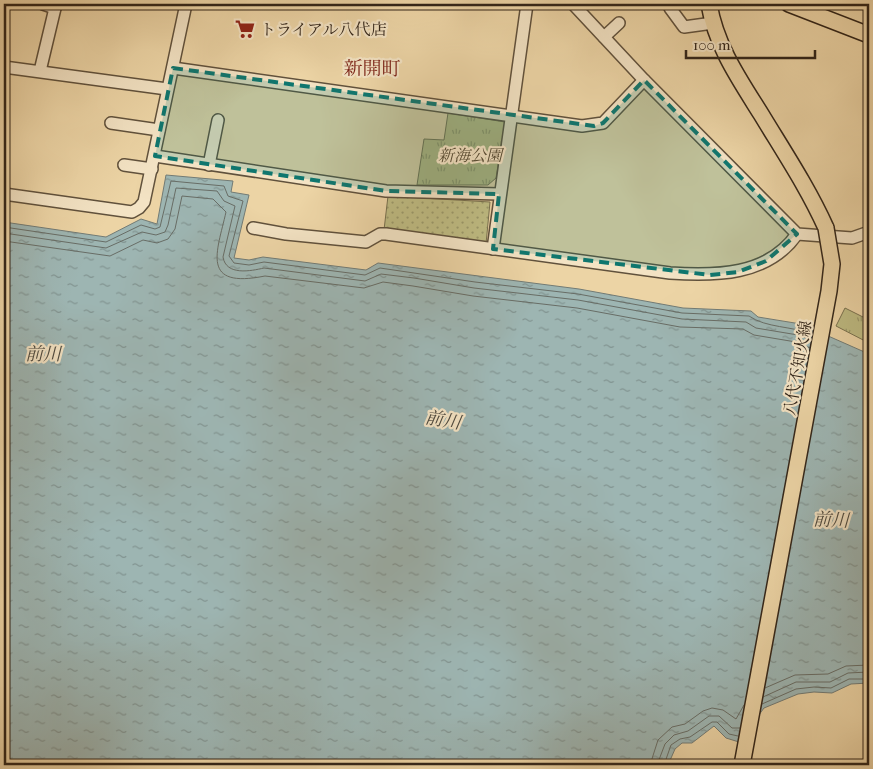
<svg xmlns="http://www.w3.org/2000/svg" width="873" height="769" viewBox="0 0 873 769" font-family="'IM FELL French Canon','Noto Serif JP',serif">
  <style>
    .grass { fill: url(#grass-dots); stroke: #78704e }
    .park { fill: url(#park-tufts); stroke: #78704e }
    .water { fill: url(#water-ripples); stroke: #727b75 }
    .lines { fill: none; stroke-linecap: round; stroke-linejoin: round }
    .shore { stroke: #686d66; stroke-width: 1 }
    .minor-casing { stroke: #60513c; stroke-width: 14 }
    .major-casing { stroke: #322519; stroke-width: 18 }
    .minor { stroke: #f3e3c4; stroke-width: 11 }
    .major { stroke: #ecd4a5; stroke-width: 15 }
    .major-bridge-casing { stroke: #322519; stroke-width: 18; stroke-linecap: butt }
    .major-bridge { stroke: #ecd4a5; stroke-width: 15 }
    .marked { fill: #0f766e; fill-opacity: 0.2; stroke: #0f766e; stroke-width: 4; stroke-dasharray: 10 6; stroke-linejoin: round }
    .labels { text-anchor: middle; stroke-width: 4.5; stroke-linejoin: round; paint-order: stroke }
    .poi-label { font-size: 16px; fill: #322519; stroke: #f3e3c4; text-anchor: start }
    .park-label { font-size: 16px; font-style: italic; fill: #554a33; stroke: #f3e3c4 }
    .street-label { font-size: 16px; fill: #322519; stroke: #f3e3c4 }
    .water-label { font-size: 18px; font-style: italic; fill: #4d493f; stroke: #f3e3c4 }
    .quarter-label { font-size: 19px; fill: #7a1f14; stroke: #f3e3c4 }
  </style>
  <defs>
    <pattern id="grass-dots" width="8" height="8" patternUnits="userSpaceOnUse" patternTransform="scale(1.25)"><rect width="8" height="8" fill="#bebb82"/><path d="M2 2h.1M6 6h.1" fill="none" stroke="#9b986a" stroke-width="1.8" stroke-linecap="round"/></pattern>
    <pattern id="park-tufts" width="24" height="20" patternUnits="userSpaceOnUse" patternTransform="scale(1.25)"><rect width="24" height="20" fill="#bebb82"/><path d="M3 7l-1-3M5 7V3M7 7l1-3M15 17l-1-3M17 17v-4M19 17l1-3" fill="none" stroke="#9b986a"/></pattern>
    <pattern id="water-ripples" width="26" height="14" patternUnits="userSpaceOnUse" patternTransform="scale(1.25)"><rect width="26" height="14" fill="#9db5b2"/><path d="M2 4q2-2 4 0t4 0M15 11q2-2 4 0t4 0" fill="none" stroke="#819390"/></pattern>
  </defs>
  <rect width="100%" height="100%" fill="#ecd4a5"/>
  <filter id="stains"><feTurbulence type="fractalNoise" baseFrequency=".004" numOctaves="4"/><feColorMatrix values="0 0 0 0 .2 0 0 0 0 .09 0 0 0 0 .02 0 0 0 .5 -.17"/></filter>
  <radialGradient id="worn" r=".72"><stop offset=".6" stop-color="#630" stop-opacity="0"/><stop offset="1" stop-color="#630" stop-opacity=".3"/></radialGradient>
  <polygon class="grass" points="388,196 490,202 486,244 384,230"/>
  <g class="park">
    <polygon points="448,113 505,122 496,178 488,185 417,185 424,139 444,140"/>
    <polygon points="845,308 869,320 869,343 836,326"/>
  </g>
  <polygon class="water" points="166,175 233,181 231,192 249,195 234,258 249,260 263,257 366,270 378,263 579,289 683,308 751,311 758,317 801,324 869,354 869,683 851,684 832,693 814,692 798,694 764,708 739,742 726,738 714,726 692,743 682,743 675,749 668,765 4,765 4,222 106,237 141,219 157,224"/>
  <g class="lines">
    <g class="shore">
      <path d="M4,227l102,15 35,-17 14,4 5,-2 11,-46 53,5 4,10 15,5 -14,55 5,7 15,2 15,-3 101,13 15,-7 95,14 103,12 104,19 67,3c17,12 43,10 63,18"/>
      <path d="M4,233l102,15 36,-16 14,3 9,-3 3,-7 8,-37 41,3 7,10 11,5 -12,51c3,19 28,14 41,11l101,13 16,-7 33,4 60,10 104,12 104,19 64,3 10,6 42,7 13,5"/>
      <path d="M4,241l106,15 33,-16 14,3 11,-4 7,-10 7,-33 31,3 13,13c-9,40 -26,77 39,64l99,12 19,-6 30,4 60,10 104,12 103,19 63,2 11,6 42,7 14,6"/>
      <polyline points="765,688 795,675 828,674 846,666 869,665"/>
      <polyline points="763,697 796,682 830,682 848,673 869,672"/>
      <polyline points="762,704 796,689 814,687 831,688 849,679 869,679"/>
      <polyline points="650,765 658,740 672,727 685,724 703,711 712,708 723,710 736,719 744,705"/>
      <polyline points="657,765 665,744 674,735 688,731 709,716 719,716 732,728 740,728"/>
      <polyline points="664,765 671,745 680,739 690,737 712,722 717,722 729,734 738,736"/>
    </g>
    <defs>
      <g id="minor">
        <polyline points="43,4 55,8"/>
        <polyline points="573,4 644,80 797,234 852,238 869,232"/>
        <polyline points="670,8 684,27 713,23"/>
        <polyline points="604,37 619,23"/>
        <polyline points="4,67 167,89"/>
        <polyline points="173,68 582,126 603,123 644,80"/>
        <polyline points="40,71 56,4"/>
        <polyline points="111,123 159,130"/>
        <polyline points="155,156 386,191 499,194"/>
        <polyline points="124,165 152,169"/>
        <polyline points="209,165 218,120"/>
        <polyline points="4,194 132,212 139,208 144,202 186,4"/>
        <path d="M253,228l33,6 80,8 14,-8h6l284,39c45,3 98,3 127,-39"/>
        <polyline points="493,249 527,4"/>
      </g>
      <g id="major">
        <path d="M709,4c7,42 30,75 52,110 23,38 47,74 65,114"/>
        <polyline points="789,4 869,35"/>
      </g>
    </defs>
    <use href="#minor" class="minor-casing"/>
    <use href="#major" class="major-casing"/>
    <use href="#minor" class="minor"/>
    <use href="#major" class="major"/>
    <defs>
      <polyline id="major-bridge" points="742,765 829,291 832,264 826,228"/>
    </defs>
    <use href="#major-bridge" class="major-bridge-casing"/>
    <use href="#major-bridge" class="major-bridge"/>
  </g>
  <path class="marked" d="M173,68l421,58 9,-3 41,-43 153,154 -31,27 -28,11 -28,3 -217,-26 6,-55 -113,-3 -231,-35z"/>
  <defs>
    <symbol id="supermarket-bare" viewBox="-9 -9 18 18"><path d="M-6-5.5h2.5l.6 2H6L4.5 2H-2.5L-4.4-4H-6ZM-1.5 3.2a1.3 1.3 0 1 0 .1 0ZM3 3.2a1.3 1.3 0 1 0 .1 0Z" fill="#8f2418" stroke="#f3e3c4" stroke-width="2.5" paint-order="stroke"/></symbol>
  </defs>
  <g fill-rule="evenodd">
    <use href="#supermarket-bare" x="231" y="15" width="28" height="28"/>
  </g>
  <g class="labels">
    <g class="poi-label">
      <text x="260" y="35">トライアル八代店</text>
    </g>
    <g class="park-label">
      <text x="470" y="161">新海公園</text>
    </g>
    <g class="street-label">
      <text transform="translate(797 368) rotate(-80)" y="6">八代不知火線</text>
    </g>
    <g class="water-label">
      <text x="43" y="360">前川</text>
      <text transform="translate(443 420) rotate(9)" y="6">前川</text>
      <text transform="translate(831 520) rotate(2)" y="6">前川</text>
    </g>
    <g class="quarter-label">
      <text x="372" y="75">新開町</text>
    </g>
  </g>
  <rect width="873" height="769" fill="none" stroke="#ecd4a5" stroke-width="20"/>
  <rect x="5" y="5" width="863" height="759" fill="none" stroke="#322519" stroke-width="2.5"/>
  <rect x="10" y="10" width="853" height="749" fill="none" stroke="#322519"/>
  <path d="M686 50v8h129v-8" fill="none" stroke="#322519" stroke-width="2.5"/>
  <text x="693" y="50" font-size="15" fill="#322519" stroke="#f3e3c4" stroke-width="4" paint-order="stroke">100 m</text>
  <rect width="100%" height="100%" filter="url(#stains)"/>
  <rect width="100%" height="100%" fill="url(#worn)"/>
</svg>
